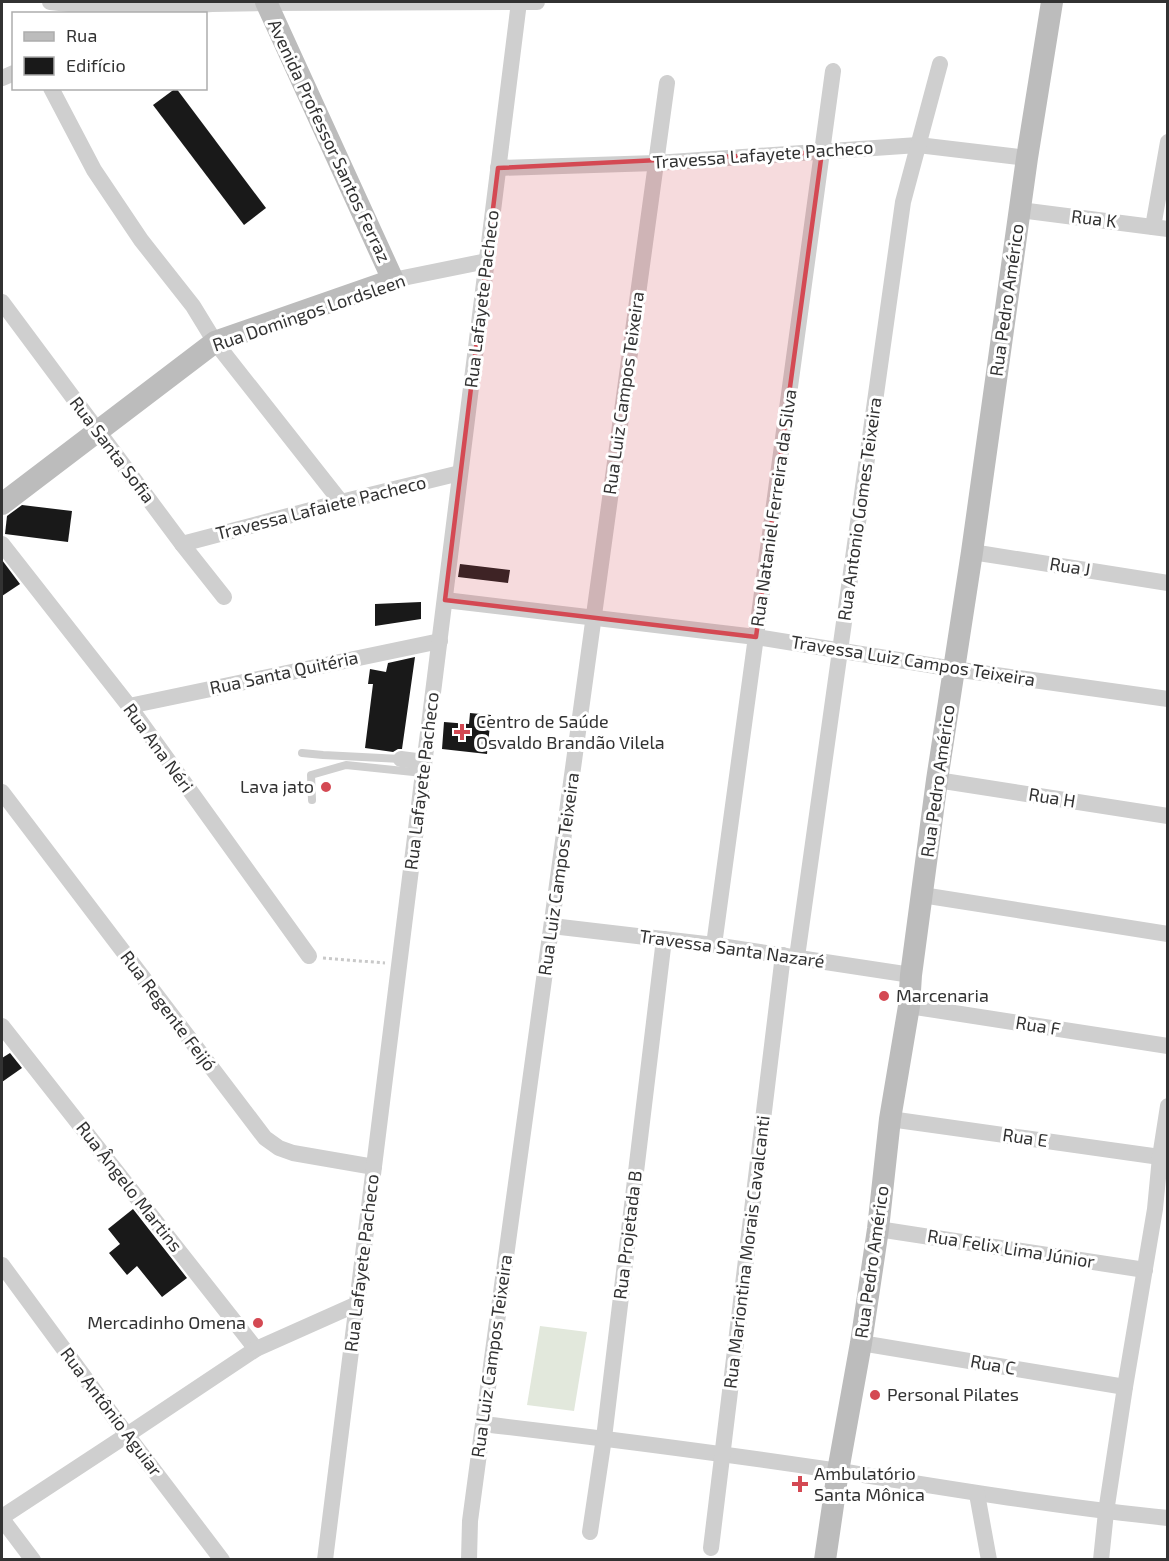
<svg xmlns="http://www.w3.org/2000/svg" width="1169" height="1561" viewBox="0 0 1169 1561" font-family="'Exo 2',sans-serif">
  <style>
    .green { fill: #e2e8dc }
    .building { fill: #191919 }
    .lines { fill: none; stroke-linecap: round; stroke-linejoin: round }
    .path { stroke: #c9c9c9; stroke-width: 3; stroke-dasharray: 3 3; stroke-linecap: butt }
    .lane { stroke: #cfcfcf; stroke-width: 8 }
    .street { stroke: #cfcfcf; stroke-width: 16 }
    .secondary { stroke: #bcbcbc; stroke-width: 22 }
    .marked { fill: #d44953; fill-opacity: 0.2; stroke: #d44953; stroke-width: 4.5; stroke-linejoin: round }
    .poi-dot { fill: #d44953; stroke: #fff; stroke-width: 2 }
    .labels { text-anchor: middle; stroke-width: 6; stroke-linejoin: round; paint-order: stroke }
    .street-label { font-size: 18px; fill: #323232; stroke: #fff }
    .poi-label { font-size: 18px; fill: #323232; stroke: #fff; text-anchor: start }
  </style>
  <rect width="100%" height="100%" fill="#fff"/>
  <polygon class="green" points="540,1326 587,1332 574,1411 527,1405"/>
  <g class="building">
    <polygon points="176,88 266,208 244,225 153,105"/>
    <polygon points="22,505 72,511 68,542 5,534 7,516"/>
    <polygon points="2,560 20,584 2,596"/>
    <polygon points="460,564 510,570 508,583 458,577"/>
    <polygon points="421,602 421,619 375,626 375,604"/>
    <polygon points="415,657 402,749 398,749 393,752 365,748 373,684 368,684 370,669 386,672 388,663"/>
    <polygon points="470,713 491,715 487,754 442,749 444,722 469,724"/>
    <polygon points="10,1053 22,1068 2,1082 2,1058"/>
    <polygon points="133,1209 187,1278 162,1297 137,1266 127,1275 109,1253 120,1244 108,1229"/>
  </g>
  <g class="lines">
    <polyline class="path" points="323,958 385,963"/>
    <g class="lane">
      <polyline points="302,753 323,755 401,759"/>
      <polyline points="312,800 311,775 346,765 423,773"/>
    </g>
    <g class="street">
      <polyline points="50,2 97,7 159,8 212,4 266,3 537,2"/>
      <polyline points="2,78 14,73"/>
      <polyline points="51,88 94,170 141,240 193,306 215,342 341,502"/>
      <polyline points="498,168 656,163 918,145 1027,158"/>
      <polyline points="1020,210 1168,229"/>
      <polyline points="1153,227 1168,142"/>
      <polyline points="393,280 487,261"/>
      <polyline points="2,302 182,544 224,597"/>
      <polyline points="2,544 129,706 309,956"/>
      <polyline points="182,544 341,502 460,473"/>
      <polyline points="972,552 1168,583"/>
      <polyline points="445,600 756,637 954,669 1168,699"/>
      <polyline points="129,706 440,641"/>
      <polyline points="401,759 424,762"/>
      <polyline points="937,780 1168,816"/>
      <polyline points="2,792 265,1138 279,1148 293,1153 374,1167"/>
      <polyline points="922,895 1168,934"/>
      <polyline points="552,926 714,945 911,975"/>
      <polyline points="714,945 833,71"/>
      <polyline points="797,957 903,202 940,64"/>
      <polyline points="909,1006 1168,1046"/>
      <polyline points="2,1026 256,1349"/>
      <polyline points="890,1119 1160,1157"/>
      <polyline points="878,1229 1145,1270"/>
      <polyline points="2,1265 127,1435 222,1560"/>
      <polyline points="861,1343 1125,1387"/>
      <path d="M483,1424c119,14 237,29 356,47 109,17 218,36 329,47"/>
      <polyline points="977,1494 989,1560"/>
      <polyline points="2,1517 127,1435 256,1349 357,1304"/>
      <polyline points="2,1519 33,1560"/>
      <polyline points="590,1532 604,1438 664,939"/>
      <polyline points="711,1548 783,955"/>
      <polyline points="325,1560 519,2"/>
      <polyline points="469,1560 470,1521 483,1424 667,83"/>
      <polyline points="1101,1560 1106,1512 1125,1387 1155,1209 1160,1157 1168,1106"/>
    </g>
    <g class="secondary">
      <polyline points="2,504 215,342 393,280 266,2"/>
      <polyline points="825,1560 838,1471 861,1343 878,1229 890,1119 909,1006 911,975 937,780 972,552 1027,158 1052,2"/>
    </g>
  </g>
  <path class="marked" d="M822,152l-66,485 -311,-37 53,-432z"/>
  <g class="poi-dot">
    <path d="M459 723h6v6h6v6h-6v6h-6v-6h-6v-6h6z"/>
    <circle cx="326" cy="787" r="6"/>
    <circle cx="884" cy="996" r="6"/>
    <circle cx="258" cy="1323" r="6"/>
    <circle cx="875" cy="1395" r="6"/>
    <path d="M797 1475h6v6h6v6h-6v6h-6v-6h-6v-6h6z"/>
  </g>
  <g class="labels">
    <g class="street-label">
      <text transform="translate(329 141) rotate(65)" y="6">Avenida Professor Santos Ferraz</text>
      <text transform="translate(763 155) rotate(-4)" y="6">Travessa Lafayete Pacheco</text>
      <text transform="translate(1094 219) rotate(7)" y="6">Rua K</text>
      <text transform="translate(482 299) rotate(-83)" y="6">Rua Lafayete Pacheco</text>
      <text transform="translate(1007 300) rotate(-82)" y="6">Rua Pedro Américo</text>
      <text transform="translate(309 313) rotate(-19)" y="6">Rua Domingos Lordsleen</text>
      <text transform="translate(624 393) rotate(-82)" y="6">Rua Luiz Campos Teixeira</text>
      <text transform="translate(112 450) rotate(53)" y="6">Rua Santa Sofia</text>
      <text transform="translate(321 508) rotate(-14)" y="6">Travessa Lafaiete Pacheco</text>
      <text transform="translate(774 508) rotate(-82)" y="6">Rua Nataniel Ferreira da Silva</text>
      <text transform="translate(860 509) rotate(-82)" y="6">Rua Antonio Gomes Teixeira</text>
      <text transform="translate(1070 567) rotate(9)" y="6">Rua J</text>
      <text transform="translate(913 661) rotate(9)" y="6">Travessa Luiz Campos Teixeira</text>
      <text transform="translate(284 673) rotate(-12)" y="6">Rua Santa Quitéria</text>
      <text transform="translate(158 748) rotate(54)" y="6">Rua Ana Néri</text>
      <text transform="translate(422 781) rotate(-83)" y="6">Rua Lafayete Pacheco</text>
      <text transform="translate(938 781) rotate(-82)" y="6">Rua Pedro Américo</text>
      <text transform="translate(1052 798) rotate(9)" y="6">Rua H</text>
      <text transform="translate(559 874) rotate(-82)" y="6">Rua Luiz Campos Teixeira</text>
      <text transform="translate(732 949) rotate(8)" y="6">Travessa Santa Nazaré</text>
      <text transform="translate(168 1011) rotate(53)" y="6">Rua Regente Feijó</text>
      <text transform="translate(1038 1026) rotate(9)" y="6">Rua F</text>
      <text transform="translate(1025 1138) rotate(8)" y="6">Rua E</text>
      <text transform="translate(129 1187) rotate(52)" y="6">Rua Ângelo Martins</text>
      <text transform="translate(628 1235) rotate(-83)" y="6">Rua Projetada B</text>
      <text transform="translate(1011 1249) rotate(9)" y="6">Rua Felix Lima Júnior</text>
      <text transform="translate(747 1252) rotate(-83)" y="6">Rua Mariontina Morais Cavalcanti</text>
      <text transform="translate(872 1262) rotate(-82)" y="6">Rua Pedro Américo</text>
      <text transform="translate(362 1263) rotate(-83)" y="6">Rua Lafayete Pacheco</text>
      <text transform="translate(492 1356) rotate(-82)" y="6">Rua Luiz Campos Teixeira</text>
      <text transform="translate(993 1365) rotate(10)" y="6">Rua C</text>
      <text transform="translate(111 1412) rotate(53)" y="6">Rua Antônio Aguiar</text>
    </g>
    <g class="poi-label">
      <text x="476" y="728">Centro de Saúde<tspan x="476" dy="21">Osvaldo Brandão Vilela</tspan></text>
      <text x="314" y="793" text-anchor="end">Lava jato</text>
      <text x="896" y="1002">Marcenaria</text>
      <text x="246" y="1329" text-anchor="end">Mercadinho Omena</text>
      <text x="887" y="1401">Personal Pilates</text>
      <text x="814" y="1480">Ambulatório<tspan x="814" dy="21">Santa Mônica</tspan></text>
    </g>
  </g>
  <rect width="1169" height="1561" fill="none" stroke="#323232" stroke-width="6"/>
  <rect x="12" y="12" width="195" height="78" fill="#ffffff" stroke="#adadad" stroke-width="1.5"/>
  <rect x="24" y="32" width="30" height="9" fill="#bcbcbc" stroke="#adadad" stroke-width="1.5"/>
  <text x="66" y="42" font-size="18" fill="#323232">Rua</text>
  <rect x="24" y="57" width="30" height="18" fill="#191919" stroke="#adadad" stroke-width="1.5"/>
  <text x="66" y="72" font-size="18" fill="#323232">Edifício</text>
</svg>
